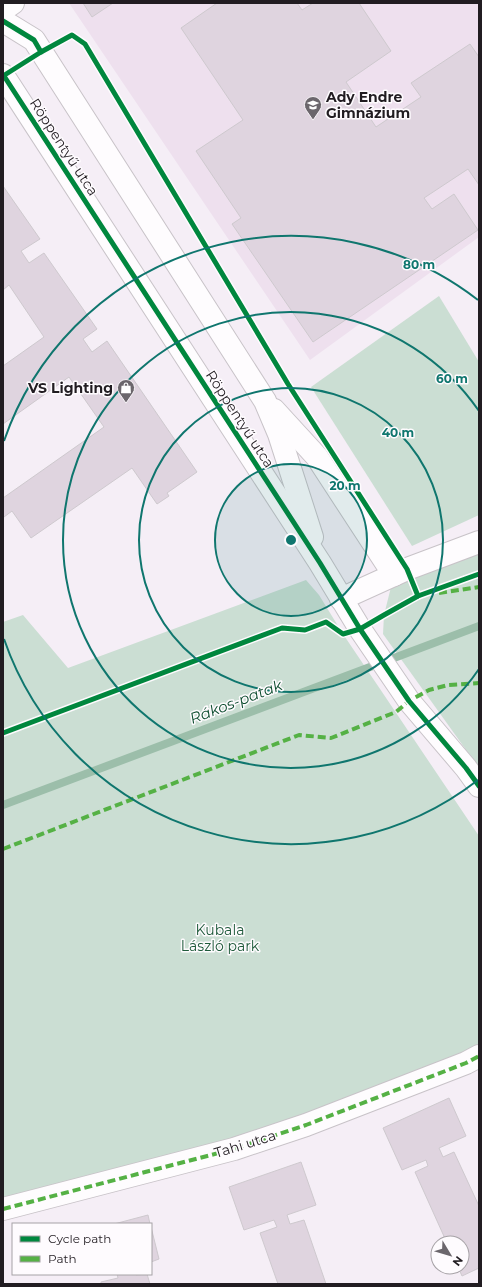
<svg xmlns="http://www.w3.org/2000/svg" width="482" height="1287" viewBox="0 0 482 1287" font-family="Montserrat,sans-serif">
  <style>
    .built { fill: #eee0ee }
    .green { fill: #cbded3 }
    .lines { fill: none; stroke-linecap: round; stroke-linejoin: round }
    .stream { stroke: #9cbeaa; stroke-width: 8 }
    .building { fill: #dfd4df; stroke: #cec9ce }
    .minor-casing { stroke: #c8c3c8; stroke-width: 24 }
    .minor { stroke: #fefcfe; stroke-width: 22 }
    .quiet { stroke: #55b145; stroke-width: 4; stroke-dasharray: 8 4; stroke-linecap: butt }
    .cycleway-casing { stroke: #fefbfe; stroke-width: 8 }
    .cycleway { stroke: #00873e; stroke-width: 5 }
    .ring { fill: none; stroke: #0f766e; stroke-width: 2 }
    .labels { text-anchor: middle; stroke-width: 3; stroke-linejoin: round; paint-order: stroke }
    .poi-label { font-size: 14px; font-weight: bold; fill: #211c21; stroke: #fefbfe; text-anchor: start }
    .street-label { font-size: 14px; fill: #211c21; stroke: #fefbfe }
    .park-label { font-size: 14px; fill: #1e5a3a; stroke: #fefbfe }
    .water-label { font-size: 15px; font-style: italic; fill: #0a4b2c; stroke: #fefbfe }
    .centre { fill: #0f766e; stroke: #fefbfe; stroke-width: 2 }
    .ring-label { font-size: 12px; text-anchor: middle; font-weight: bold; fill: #0f766e; stroke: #fefbfe; stroke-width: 3; stroke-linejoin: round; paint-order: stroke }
  </style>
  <rect width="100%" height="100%" fill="#f5eef6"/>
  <polygon class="built" points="69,3 479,3 479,237 310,360"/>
  <g class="green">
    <polygon points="439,296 479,362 479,515 412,546 311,387"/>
    <polygon points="479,542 479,768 383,634 384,615 394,575"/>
    <polygon points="306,580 319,595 343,634 479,836 479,1056 306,1125 3,1209 3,622 23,615 68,668"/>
  </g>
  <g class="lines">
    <polyline class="stream" points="3,805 479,626"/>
  </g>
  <g class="building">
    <polygon points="83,3 113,3 92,17"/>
    <polygon points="217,3 297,3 302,10 313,3 359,3 391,51 346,82 376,127 421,97 411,83 470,44 479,57 479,185 468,169 424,198 432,209 454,194 478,230 313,342 232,224 241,218 196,151 243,120 181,28"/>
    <polygon points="3,186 40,239 21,251 29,263 44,253 97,329 83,339 92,352 107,341 197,472 167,493 169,496 157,504 132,468 31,538 12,511 4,517 3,516 3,498 104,427 69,377 3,424 3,366 44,337 9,285 3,290"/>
    <polygon points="449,1098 466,1136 439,1148 443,1157 454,1152 479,1206 479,1268 462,1276 458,1267 462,1267 462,1243 447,1243 415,1172 428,1166 426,1160 402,1170 383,1128"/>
    <polygon points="301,1162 316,1205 287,1215 290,1224 304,1220 326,1284 278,1284 260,1233 277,1227 274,1220 244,1230 229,1187"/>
    <polygon points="148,1215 150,1224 114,1224"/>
    <polygon points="151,1227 159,1259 151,1262"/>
    <polygon points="117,1274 135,1274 136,1275 147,1274 150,1284 101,1284 101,1282 118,1278"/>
  </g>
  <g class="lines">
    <defs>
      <g id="minor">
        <polyline points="3,10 13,3"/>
        <polyline points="3,21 34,40 265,401 279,434 312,537"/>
        <polyline points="3,75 320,563 360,629 409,701 466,768 479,786"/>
        <polyline points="274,410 317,457 394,575"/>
        <polyline points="341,599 407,569 479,542"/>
        <polyline points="3,1209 234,1149 306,1125 466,1063 479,1056"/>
      </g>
    </defs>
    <use href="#minor" class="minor-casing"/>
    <use href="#minor" class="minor"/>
    <g class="quiet">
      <polyline points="439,593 479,587"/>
      <polyline points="3,849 299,735 331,738 396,712 409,701 429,690 448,685 479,683"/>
      <polyline points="3,1209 234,1149 306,1125 466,1063 479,1056"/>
    </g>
    <defs>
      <g id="cycleway">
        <polyline points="3,21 34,40 41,52"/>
        <polyline points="3,76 41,52 72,35 85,44 288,384 407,569 418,596"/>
        <polyline points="4,76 320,563 360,629 409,701 466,768 479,786"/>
        <polyline points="3,733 282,628 305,630 326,622 343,634 360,629 384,615 418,596 479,574"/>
      </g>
    </defs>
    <use href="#cycleway" class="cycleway-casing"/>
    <use href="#cycleway" class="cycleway"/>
  </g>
  <circle cx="291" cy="540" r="76" fill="#0f766e" fill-opacity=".12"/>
  <g class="ring">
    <circle cx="291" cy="540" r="76"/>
    <circle cx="291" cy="540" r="152"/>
    <path d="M479 669A228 228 0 1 1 479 411"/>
    <path d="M478 780A304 304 0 0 1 4 639M4 441A304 304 0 0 1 478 300"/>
  </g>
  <defs>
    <symbol id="school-pin" viewBox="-11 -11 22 30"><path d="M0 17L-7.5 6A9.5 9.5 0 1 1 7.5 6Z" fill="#6b666c" stroke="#fefbfe"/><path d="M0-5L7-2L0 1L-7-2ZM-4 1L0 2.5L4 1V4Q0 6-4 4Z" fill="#fff"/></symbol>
    <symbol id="shop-pin" viewBox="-11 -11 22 30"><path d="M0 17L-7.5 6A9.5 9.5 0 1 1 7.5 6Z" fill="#6b666c" stroke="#fefbfe"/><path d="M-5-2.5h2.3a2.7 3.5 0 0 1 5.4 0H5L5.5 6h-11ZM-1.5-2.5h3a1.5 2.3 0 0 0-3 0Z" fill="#fff"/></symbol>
  </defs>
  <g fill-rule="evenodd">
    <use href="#school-pin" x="303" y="95" width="20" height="27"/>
    <use href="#shop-pin" x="116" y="378" width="20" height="27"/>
  </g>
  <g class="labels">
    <g class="poi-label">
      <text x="326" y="102">Ady Endre<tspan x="326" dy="16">Gimnázium</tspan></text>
      <text x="113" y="393" text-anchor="end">VS Lighting</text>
    </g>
    <g class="street-label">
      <text transform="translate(64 147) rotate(57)" y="5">Röppentyű utca</text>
      <text transform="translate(240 419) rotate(57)" y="5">Röppentyű utca</text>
      <text transform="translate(245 1144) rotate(-17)" y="5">Tahi utca</text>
    </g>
    <g class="park-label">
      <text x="220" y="935">Kubala<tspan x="220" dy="16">László park</tspan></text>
    </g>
    <g class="water-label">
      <text transform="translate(236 702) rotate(-21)" y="5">Rákos-patak</text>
    </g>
  </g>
  <circle cx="291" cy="540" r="6" class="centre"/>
  <g class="ring-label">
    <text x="419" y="269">80 m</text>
    <text x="452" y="383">60 m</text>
    <text x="398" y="437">40 m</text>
    <text x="345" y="490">20 m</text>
  </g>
  <rect width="482" height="1287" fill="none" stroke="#211c21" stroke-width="8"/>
  <rect x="12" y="1223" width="140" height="52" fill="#fefbfe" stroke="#a6a2a6"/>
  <rect x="20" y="1236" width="20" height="6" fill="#00873e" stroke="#a6a2a6"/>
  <text x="48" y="1243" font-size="12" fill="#211c21">Cycle path</text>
  <rect x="20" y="1256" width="20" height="6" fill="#55b145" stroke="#a6a2a6"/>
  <text x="48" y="1263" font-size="12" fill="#211c21">Path</text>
  <g transform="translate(450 1255) rotate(128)"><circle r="19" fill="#fefbfe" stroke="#a6a2a6"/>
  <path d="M0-3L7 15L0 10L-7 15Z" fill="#6b666c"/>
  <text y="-6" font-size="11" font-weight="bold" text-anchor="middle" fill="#211c21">N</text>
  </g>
</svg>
